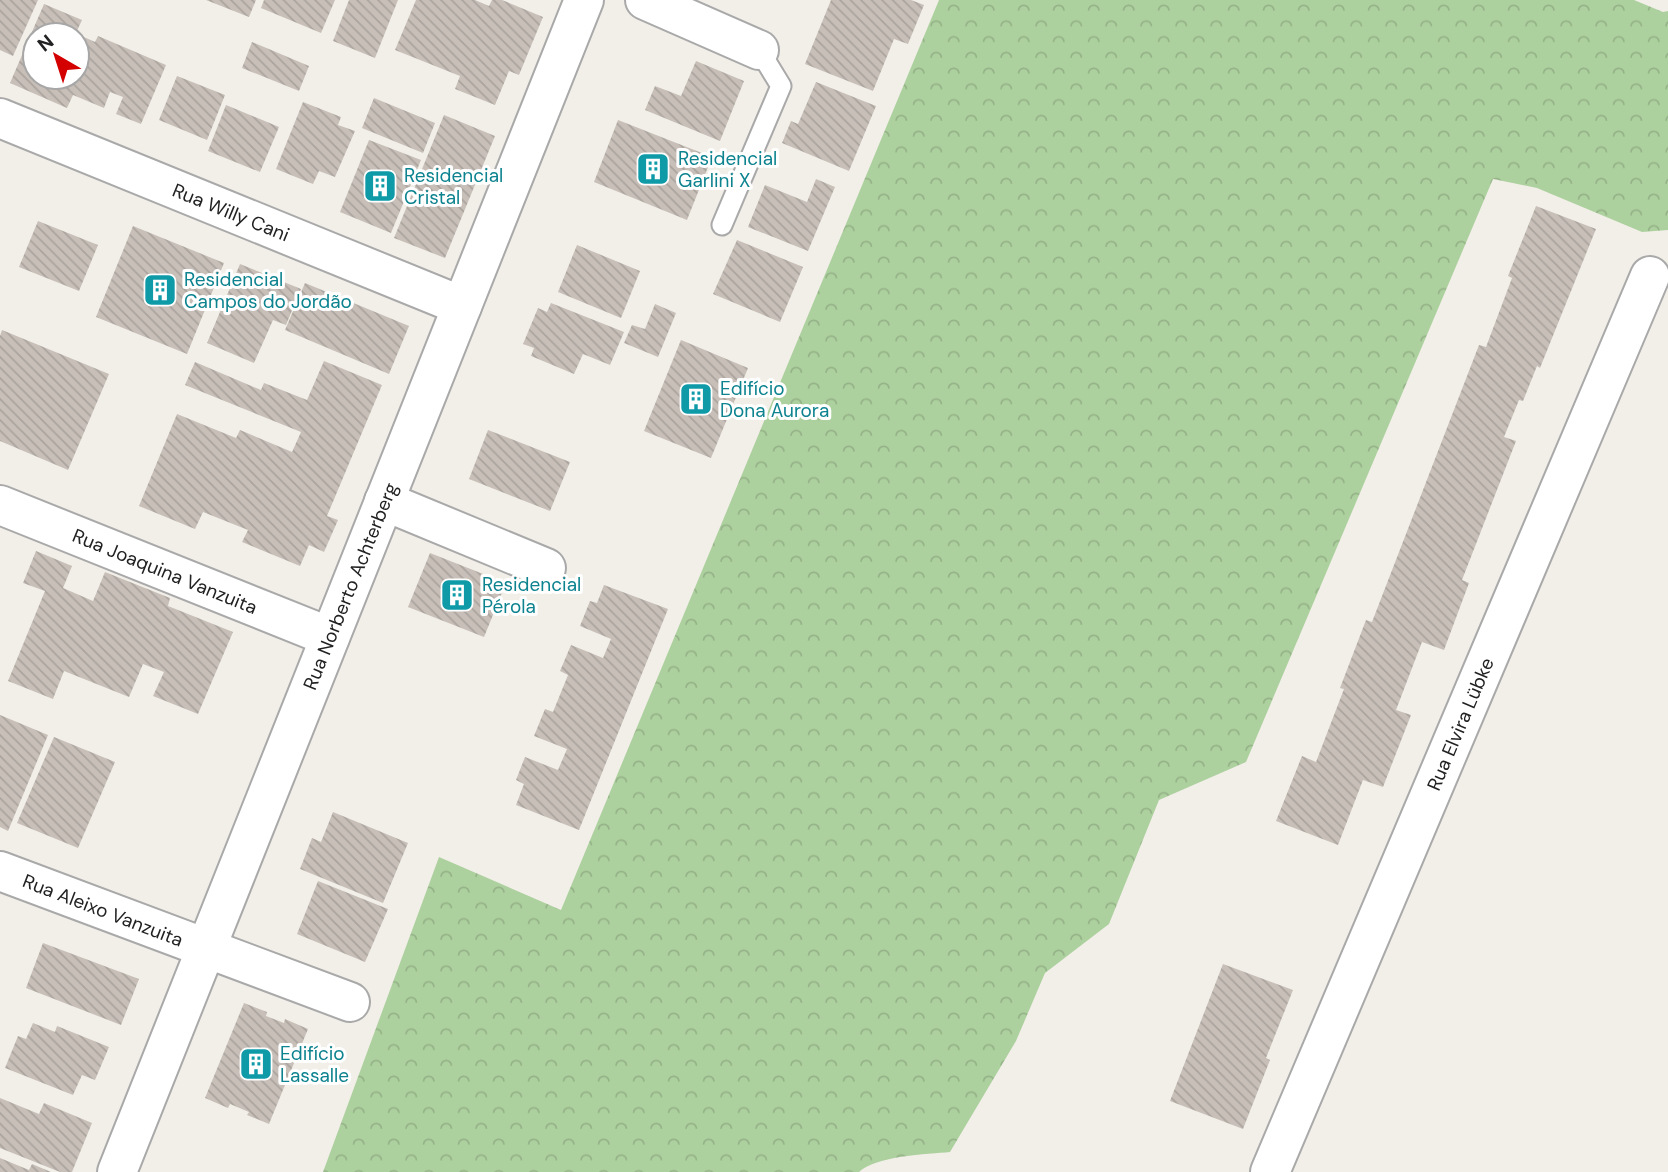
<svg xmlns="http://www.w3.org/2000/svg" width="1668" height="1172" viewBox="0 0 1668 1172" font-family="'DM Sans',sans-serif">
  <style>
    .forest { fill: url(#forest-crowns) }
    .building { fill: url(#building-back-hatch) }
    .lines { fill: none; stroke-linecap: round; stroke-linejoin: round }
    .service-casing { stroke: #a9a9a9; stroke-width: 23 }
    .minor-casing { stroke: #a9a9a9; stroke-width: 42 }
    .service { stroke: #fff; stroke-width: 19 }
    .minor { stroke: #fff; stroke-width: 38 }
    .labels { text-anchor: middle; stroke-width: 6; stroke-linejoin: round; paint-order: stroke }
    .culture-label { font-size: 19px; fill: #0d838f; stroke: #fff; text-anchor: start }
    .street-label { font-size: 19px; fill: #222; stroke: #fff }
  </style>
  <defs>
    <pattern id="forest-crowns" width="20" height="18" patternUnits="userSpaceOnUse" patternTransform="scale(1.75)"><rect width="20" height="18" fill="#add19e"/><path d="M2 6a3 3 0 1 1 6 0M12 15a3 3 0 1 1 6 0" fill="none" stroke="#95b388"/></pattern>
    <pattern id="building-back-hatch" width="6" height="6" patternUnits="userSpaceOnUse" patternTransform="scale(1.75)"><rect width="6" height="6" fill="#c7bfb8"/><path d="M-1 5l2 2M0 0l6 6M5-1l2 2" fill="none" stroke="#aba49e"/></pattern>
  </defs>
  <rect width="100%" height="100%" fill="#f2efe9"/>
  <path class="forest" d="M939,0h695l29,12 5,-1v219l-26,2 -105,-44 -44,-9 -247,583 -87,38 -50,124 -64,49 -29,68 -66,111c-22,2 -75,4 -91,20h-536l116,-315 122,53z"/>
  <g class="building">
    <polygon points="0,0 38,0 13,56 0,50"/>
    <polygon points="206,0 256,0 249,17"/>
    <polygon points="264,0 335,0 321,33 261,8"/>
    <polygon points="349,0 398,0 375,58 333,41"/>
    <polygon points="416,0 475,0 489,6 492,0 502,0 543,17 519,75 509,71 495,105 455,89 460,76 395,50"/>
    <polygon points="831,0 911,0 924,5 908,44 894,39 873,91 805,64"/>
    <polygon points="44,4 82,20 75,35 35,35 35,77 77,77 77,34 95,42 98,36 166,65 141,124 116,114 123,97 110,92 104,108 73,95 67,108 10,83"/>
    <polygon points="252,42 309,66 299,91 242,68"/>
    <polygon points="696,61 744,81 720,141 645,110 655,86 681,96"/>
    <polygon points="177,76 225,95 207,140 159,120"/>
    <polygon points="816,82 876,106 849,171 782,143 791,121 798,124"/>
    <polygon points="374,98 435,123 423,153 362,128"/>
    <polygon points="303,102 341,117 338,125 355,131 335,177 319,171 313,184 276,169"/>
    <polygon points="226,105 279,127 260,172 208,151"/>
    <polygon points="444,115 495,136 445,258 394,238"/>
    <polygon points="618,120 712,157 687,220 594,182"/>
    <polygon points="369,140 421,160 391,233 340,212"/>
    <polygon points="816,179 835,187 808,251 748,227 765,185 807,202"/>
    <polygon points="1536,206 1596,229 1540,368 1537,366 1523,401 1519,400 1504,437 1516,441 1462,580 1469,583 1444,650 1422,642 1396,710 1411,715 1383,787 1363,780 1338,845 1276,821 1302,756 1316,762 1344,689 1340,688 1366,620 1372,622 1479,345 1486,347 1512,278 1508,276"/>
    <polygon points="38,221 98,245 79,291 19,267"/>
    <polygon points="133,226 224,263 187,354 96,317"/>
    <polygon points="737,240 803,267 780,322 713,294"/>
    <polygon points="577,245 640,271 621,318 558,292"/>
    <polygon points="240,264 301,289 286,325 273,320 254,363 207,343"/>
    <polygon points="305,283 409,326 389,374 285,330"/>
    <polygon points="551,303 624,332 610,365 583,354 574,374 531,356 534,348 523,344 538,308 547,312"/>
    <polygon points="655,304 676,313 658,357 624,343 632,325 645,329"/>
    <polygon points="2,330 109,374 68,470 0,441 0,336"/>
    <polygon points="681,340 748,368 711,458 644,431"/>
    <polygon points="324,361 382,385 327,516 338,520 324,552 309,545 300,566 242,542 248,530 203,512 195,529 139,506 177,414 236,438 240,430 292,452 301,432 185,385 195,362 261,390 264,383 307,400"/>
    <polygon points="488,430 570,462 550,511 469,479"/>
    <polygon points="36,551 72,566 63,588 93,601 105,572 170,598 168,606 233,632 198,714 153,696 164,672 143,664 129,697 64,671 53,699 8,681 45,591 23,583"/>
    <polygon points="430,553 506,583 484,637 408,607"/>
    <polygon points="604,585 668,609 579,830 516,805 524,784 516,780 525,757 558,770 567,749 534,736 545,709 553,712 568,675 560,671 571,645 603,658 611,639 580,626 590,601 597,603"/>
    <polygon points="0,715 48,735 8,831 0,827"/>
    <polygon points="54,737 115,762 78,848 17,823"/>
    <polygon points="333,812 408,843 383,903 300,869 312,838 321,842"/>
    <polygon points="318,881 388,909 365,962 297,934"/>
    <polygon points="43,943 139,979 121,1025 26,988"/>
    <polygon points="1223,964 1293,990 1266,1058 1270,1060 1243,1129 1170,1101"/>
    <polygon points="244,1003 267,1012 266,1016 284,1023 285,1019 308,1029 269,1124 247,1115 249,1112 230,1104 228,1108 205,1098"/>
    <polygon points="33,1023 55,1032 57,1026 109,1047 95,1080 82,1075 73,1095 5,1068 18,1036 26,1039"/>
    <polygon points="0,1098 39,1114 44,1103 92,1123 72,1172 60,1172 0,1148"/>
    <polygon points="0,1158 29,1170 32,1164 51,1172 0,1172"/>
  </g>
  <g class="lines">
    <defs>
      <polyline id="service" points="722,225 781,86 759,50"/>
      <g id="minor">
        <polyline points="645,0 759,50"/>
        <polyline points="0,118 462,306"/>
        <polyline points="384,501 546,568"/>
        <polyline points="0,505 330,637"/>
        <polyline points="0,871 350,1002"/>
        <polyline points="117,1172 584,0"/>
        <polyline points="1270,1172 1650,276"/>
      </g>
    </defs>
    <use href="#service" class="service-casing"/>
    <use href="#minor" class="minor-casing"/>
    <use href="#service" class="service"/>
    <use href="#minor" class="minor"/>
  </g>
  <defs>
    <symbol id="building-square" viewBox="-11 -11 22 22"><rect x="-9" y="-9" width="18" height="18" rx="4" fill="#0f9aa8" stroke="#fff"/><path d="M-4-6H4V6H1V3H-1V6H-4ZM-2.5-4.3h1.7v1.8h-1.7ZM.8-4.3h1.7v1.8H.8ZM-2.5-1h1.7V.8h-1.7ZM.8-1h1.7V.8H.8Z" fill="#fff"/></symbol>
  </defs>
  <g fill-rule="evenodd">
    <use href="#building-square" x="634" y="150" width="38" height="38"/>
    <use href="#building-square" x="361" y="167" width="38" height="38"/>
    <use href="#building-square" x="141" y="271" width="38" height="38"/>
    <use href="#building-square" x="677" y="380" width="38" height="38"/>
    <use href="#building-square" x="438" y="576" width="38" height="38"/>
    <use href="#building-square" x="237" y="1045" width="38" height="38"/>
  </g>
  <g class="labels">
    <g class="culture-label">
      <text x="678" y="165">Residencial<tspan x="678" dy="22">Garlini X</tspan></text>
      <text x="404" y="182">Residencial<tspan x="404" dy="22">Cristal</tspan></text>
      <text x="184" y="286">Residencial<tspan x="184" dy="22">Campos do Jordão</tspan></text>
      <text x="720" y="395">Edifício<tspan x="720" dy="22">Dona Aurora</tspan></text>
      <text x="482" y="591">Residencial<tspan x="482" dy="22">Pérola</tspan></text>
      <text x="280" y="1060">Edifício<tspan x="280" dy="22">Lassalle</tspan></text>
    </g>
    <g class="street-label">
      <text transform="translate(231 212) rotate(22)" y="7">Rua Willy Cani</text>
      <text transform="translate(165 571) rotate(22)" y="7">Rua Joaquina Vanzuita</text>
      <text transform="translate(350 586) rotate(-68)" y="7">Rua Norberto Achterberg</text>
      <text transform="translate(1460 724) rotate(-67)" y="7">Rua Elvira Lübke</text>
      <text transform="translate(103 910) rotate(21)" y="7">Rua Aleixo Vanzuita</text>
    </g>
  </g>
  <g transform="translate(56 56) rotate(321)"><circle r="33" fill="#ffffff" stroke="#a7a7a7" stroke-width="2"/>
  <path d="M0-5L12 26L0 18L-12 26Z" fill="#d40000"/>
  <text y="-10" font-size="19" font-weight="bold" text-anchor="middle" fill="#222222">N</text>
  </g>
</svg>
